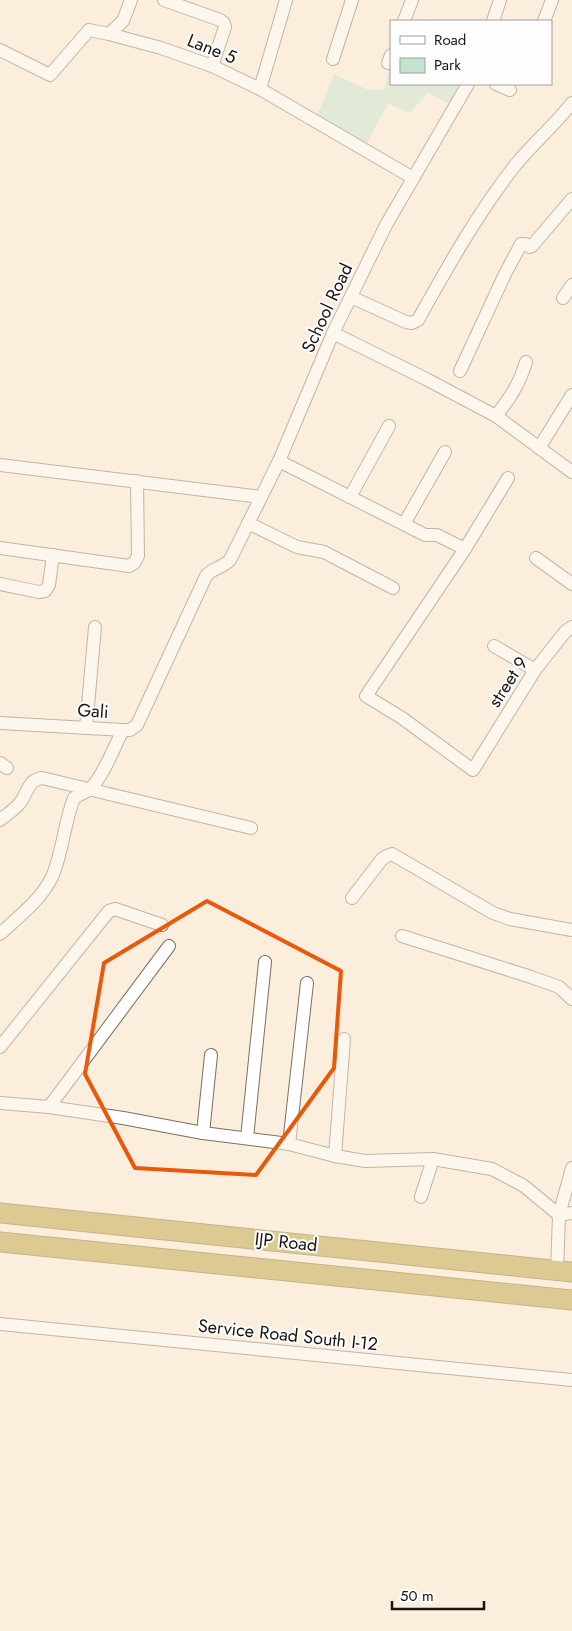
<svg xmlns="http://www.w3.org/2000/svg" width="572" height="1631" font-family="Jost,sans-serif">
  <rect width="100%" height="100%" fill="#fbeedc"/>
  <!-- green -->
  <polygon fill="#c4e3cf" points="391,61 391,84 465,84 453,106 428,93 410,113 388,104 361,153 313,128 334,74 366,89 384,90"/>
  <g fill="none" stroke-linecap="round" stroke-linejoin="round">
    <!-- minor casing -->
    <g stroke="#7c6f60" stroke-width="14">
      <g id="minor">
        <polyline points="164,0 220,20 224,23 225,27 212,66"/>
        <polyline points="404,21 412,0"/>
        <polyline points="493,21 500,0"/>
        <polyline points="544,21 552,0"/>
        <polyline points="109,34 123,21 131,0"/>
        <polyline points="0,50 50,75 89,30 109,34 161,48 212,66 260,89 413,178"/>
        <polyline points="333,59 352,0"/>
        <polyline points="388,63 391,55"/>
        <polyline points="496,84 510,90"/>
        <polyline points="260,89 286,0"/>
        <path d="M351,297L406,322L412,323L418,320C447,268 476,216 513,168C531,145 554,126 572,103"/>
        <polyline points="563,298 572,285"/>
        <polyline points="333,333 426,379 496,416 572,472"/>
        <polyline points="460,371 505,274 521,244 525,244 530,247 532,246 572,199"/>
        <path d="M496,416C510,398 519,385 526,362"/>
        <polyline points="539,448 572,395"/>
        <polyline points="279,461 425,535 437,535 465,549 366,696 402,718 473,770 535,670 565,632 572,627"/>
        <polyline points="0,465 261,497"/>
        <polyline points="350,497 389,426"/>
        <polyline points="248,523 297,547 324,552 393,588"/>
        <polyline points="404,524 445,452"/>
        <polyline points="0,548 129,566 134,563 138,556 137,481"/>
        <polyline points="465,549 508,478"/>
        <polyline points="536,558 572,584"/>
        <polyline points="0,584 39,592 45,591 49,585 53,555"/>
        <polyline points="494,646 535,670"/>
        <path d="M0,723L123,730H130L137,725L206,576C211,569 222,568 230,560L279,461L333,333L386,225L468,84"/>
        <polyline points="86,728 95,627"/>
        <polyline points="0,763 7,768"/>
        <path d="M0,820C6,815 14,810 19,804C28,794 27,780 42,778L251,828"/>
        <polyline points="352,898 382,859 387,856 392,854 493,913 510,919 572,930"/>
        <path d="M0,934C18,917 41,900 52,877C63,852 64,823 74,798C79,794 86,793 91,788C104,775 114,747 123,730"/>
        <polyline points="402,936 531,977 559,987 572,999"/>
        <polyline points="0,1047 109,911 115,909 162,925"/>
        <polyline points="0,1103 49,1107 123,1118 203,1133 289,1144 335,1156 365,1161 433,1159 492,1169 524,1186 559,1215 572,1213"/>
        <polyline points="49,1107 169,946"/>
        <polyline points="203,1133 211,1055"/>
        <polyline points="247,1138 265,962"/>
        <polyline points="289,1144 307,983"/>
        <polyline points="335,1156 344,1039"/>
        <polyline points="421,1197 433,1159"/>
        <polyline points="557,1271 559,1215 572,1168"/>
        <polyline points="0,1324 572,1380"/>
      </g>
    </g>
    <!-- highway casing -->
    <g stroke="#806d2b" stroke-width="21">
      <g id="highway">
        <polyline points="0,1213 572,1272"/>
        <polyline points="0,1242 572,1300"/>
      </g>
    </g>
    <!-- minor -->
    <use href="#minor" stroke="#fff" stroke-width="12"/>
    <!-- highway -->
    <use href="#highway" stroke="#b89d3a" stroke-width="19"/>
  </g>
  <!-- marked area -->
  <path d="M0 0H572V1631H0ZM207,901L341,971L334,1068L256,1175L135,1168L85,1074L104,963Z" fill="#fbeedc" fill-opacity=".55" fill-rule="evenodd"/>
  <path fill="none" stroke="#e8590c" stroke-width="4" stroke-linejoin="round" d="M207,901L341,971L334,1068L256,1175L135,1168L85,1074L104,963Z"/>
  <g text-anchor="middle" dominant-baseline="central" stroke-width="4" stroke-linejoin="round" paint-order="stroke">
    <!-- street labels -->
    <g font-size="18" fill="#18140e" stroke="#fdfdfd">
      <text transform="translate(212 49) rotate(22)">Lane 5</text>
      <text transform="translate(327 308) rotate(-65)">School Road</text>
      <text transform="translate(508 682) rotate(-57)">street 9</text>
      <text transform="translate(93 711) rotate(4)">Gali</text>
      <text transform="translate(286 1242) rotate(6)">IJP Road</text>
      <text transform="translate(288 1335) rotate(6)">Service Road South I-12</text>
    </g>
  </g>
  <!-- legend -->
  <rect x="390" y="20" width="162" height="65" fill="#fdfdfd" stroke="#a1a09d"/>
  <rect x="400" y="36" width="25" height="8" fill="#ffffff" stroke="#a1a09d"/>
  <text x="434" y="45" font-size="15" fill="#18140e">Road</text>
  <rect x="400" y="58" width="25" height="15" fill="#c4e3cf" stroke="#a1a09d"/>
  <text x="434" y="70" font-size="15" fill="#18140e">Park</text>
  <!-- scale -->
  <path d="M392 1601v8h92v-8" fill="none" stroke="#18140e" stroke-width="2.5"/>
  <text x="400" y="1601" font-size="15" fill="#18140e" stroke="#fdfdfd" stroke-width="4" paint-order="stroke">50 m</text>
</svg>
